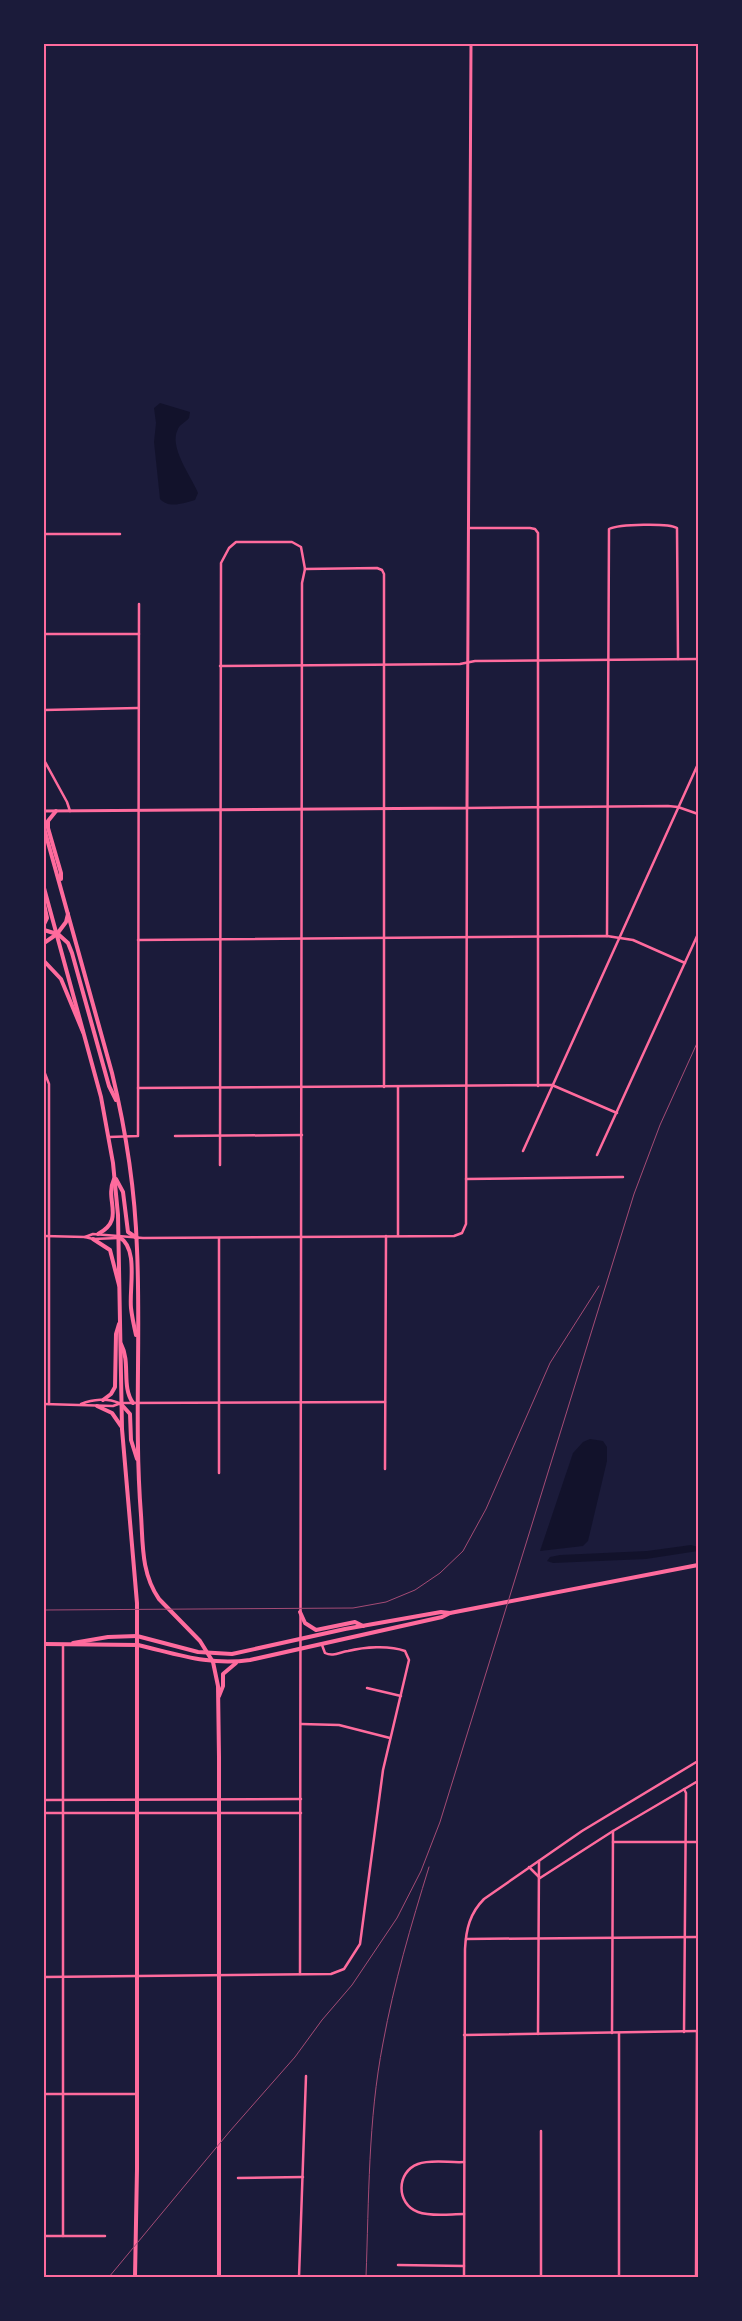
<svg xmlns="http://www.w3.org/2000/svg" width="742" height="2321" font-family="'Titillium Web',sans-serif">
  <rect width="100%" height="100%" fill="#1b1b3a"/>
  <!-- water -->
  <g fill="#12122b">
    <path d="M160,403L190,412L189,418C186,422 180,424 178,429C168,447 192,477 198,493L195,500C184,503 169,509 160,499L154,442L156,423L154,408Z"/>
    <polygon points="590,1439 603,1441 607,1447 607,1461 588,1541 583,1546 540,1551 573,1453 583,1442"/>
    <polygon points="691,1545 698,1547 698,1551 646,1559 553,1563 547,1561 550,1557 560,1555 647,1551"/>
  </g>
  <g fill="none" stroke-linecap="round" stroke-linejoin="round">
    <!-- minor -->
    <g stroke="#ff6b9d" stroke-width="2.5">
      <polyline points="469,528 530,528 535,529 538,533 538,1086"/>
      <polyline points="44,534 120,534"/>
      <polyline points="305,569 377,568 382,570 384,574 384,1087"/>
      <polyline points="44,634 139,634"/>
      <polyline points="220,666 460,664 475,661 698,659"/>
      <polyline points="44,710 138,708"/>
      <polyline points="44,760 67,802 70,811"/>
      <path d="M607,936L609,529C619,524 669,523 677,528L678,659"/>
      <polyline points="138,940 607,936 633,940 685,963"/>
      <polyline points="44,1071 49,1084 49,1404"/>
      <polyline points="398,1087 398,1236"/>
      <polyline points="138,1088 552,1085 617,1113"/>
      <polyline points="175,1136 302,1135"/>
      <polyline points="109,1137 138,1136 139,604"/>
      <polyline points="523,1151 698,764"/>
      <polyline points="597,1155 698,934"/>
      <polyline points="220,1165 221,563 229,548 236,542 292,542 301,547 305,569"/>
      <polyline points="466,1179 623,1177"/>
      <polyline points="44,1236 85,1237 93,1239 118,1238"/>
      <polyline points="85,1237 93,1234 143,1238 454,1236 462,1233 466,1224 467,808 668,806 678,807 698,814"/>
      <polyline points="44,1404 113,1406 121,1403 385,1402"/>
      <path d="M81,1404C93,1399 108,1398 119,1403"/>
      <polyline points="385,1469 386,1236"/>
      <polyline points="219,1473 219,1238"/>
      <polyline points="63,1645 63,2236"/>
      <polyline points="367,1688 401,1696"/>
      <polyline points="301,1724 339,1725 390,1738"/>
      <polyline points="44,1800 301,1799"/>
      <polyline points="44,1813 301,1813"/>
      <polyline points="613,1842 698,1842"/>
      <polyline points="529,1867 539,1877"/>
      <polyline points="540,1878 613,1831 698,1781"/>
      <polyline points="466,1939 698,1937"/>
      <polyline points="300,1974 302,583 305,569"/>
      <path d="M44,1977L331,1974L344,1969L360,1944L383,1770L409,1660L405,1651C389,1645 364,1647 348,1651C340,1652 333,1657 325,1653L322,1645"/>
      <polyline points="684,2032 686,1793 684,1789"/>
      <polyline points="612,2033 613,1831"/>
      <polyline points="538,2034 539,1861"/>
      <polyline points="464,2035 698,2031"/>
      <polyline points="44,2094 137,2094"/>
      <path d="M464,2162C450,2163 431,2159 418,2164C396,2172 396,2204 418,2212C431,2217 450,2214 464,2214"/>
      <polyline points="238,2178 303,2177"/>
      <polyline points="44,2236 105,2236"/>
      <polyline points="398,2265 464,2266"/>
      <polyline points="299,2277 306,2076"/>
      <path d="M464,2277L465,1949C466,1929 470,1913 484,1899L582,1831L698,1761"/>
      <polyline points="541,2277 541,2131"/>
      <polyline points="619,2277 619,2033"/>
      <polyline points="696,2277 697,2031"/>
    </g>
    <!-- tertiary -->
    <polyline stroke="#ff6b9d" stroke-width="3" points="44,811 467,808 471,44"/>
    <!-- secondary -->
    <g stroke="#ff6b9d" stroke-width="4">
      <polyline points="44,930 57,934"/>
      <polyline points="44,943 57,934"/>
      <polyline points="73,1643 108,1637 137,1636"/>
      <polyline points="44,1644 138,1645"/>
    </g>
    <!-- primary -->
    <g stroke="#ff6b9d" stroke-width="4">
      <polyline points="56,811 48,821 48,828 61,873 61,879"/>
      <path d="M44,828L112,1073C126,1131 135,1190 137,1249C141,1338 134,1426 141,1515C143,1544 141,1573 159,1599L200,1641L213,1662L218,1686L219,1757V2277"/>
      <polyline points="44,888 101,1097 113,1163 118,1215 122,1429 137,1603 137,2169 135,2277"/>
      <polyline points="44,904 47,918 44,924"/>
      <polyline points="57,934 66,922 68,914"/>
      <polyline points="58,934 68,943 72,953 109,1086 116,1100"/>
      <polyline points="44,961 61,979 83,1032"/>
      <polyline points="116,1179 123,1192 128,1232 137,1238"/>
      <path d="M98,1234C126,1219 104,1201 114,1179"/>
      <path d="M119,1237C139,1248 129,1288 131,1308C132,1317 134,1326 136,1335"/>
      <polyline points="93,1239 110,1250 119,1285"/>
      <path d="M121,1344C131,1363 121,1386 133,1403"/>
      <polyline points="103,1400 111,1394 115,1387 116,1334 119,1324"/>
      <polyline points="121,1404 130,1414 131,1440 137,1459"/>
      <polyline points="97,1406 112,1413 121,1426"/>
      <polyline points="300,1612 305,1623 316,1630 355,1622 363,1626"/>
      <polyline points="137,1636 198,1652 232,1654 345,1629 441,1612 450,1613"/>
      <path d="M138,1645C177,1654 209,1666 250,1660L442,1617L450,1613L698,1565"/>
      <polyline points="219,1696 223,1686 223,1674 236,1663"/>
    </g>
    <!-- rail -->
    <g stroke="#a44b75" stroke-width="1">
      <polyline points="44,1610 353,1608 386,1602 415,1590 440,1573 463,1551 486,1509 550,1363 599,1286"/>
      <polyline points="109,2277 230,2131 295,2057 322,2020 352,1985 397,1918 421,1871 440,1822 634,1194 660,1125 698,1041"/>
      <path d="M366,2277C369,2199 368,2120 383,2043C394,1983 411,1925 429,1867"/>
    </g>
  </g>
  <!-- border -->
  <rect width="742" height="2321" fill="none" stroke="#1b1b3a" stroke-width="90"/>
  <rect x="45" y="45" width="652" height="2231" fill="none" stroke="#ff6b9d" stroke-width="2"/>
</svg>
